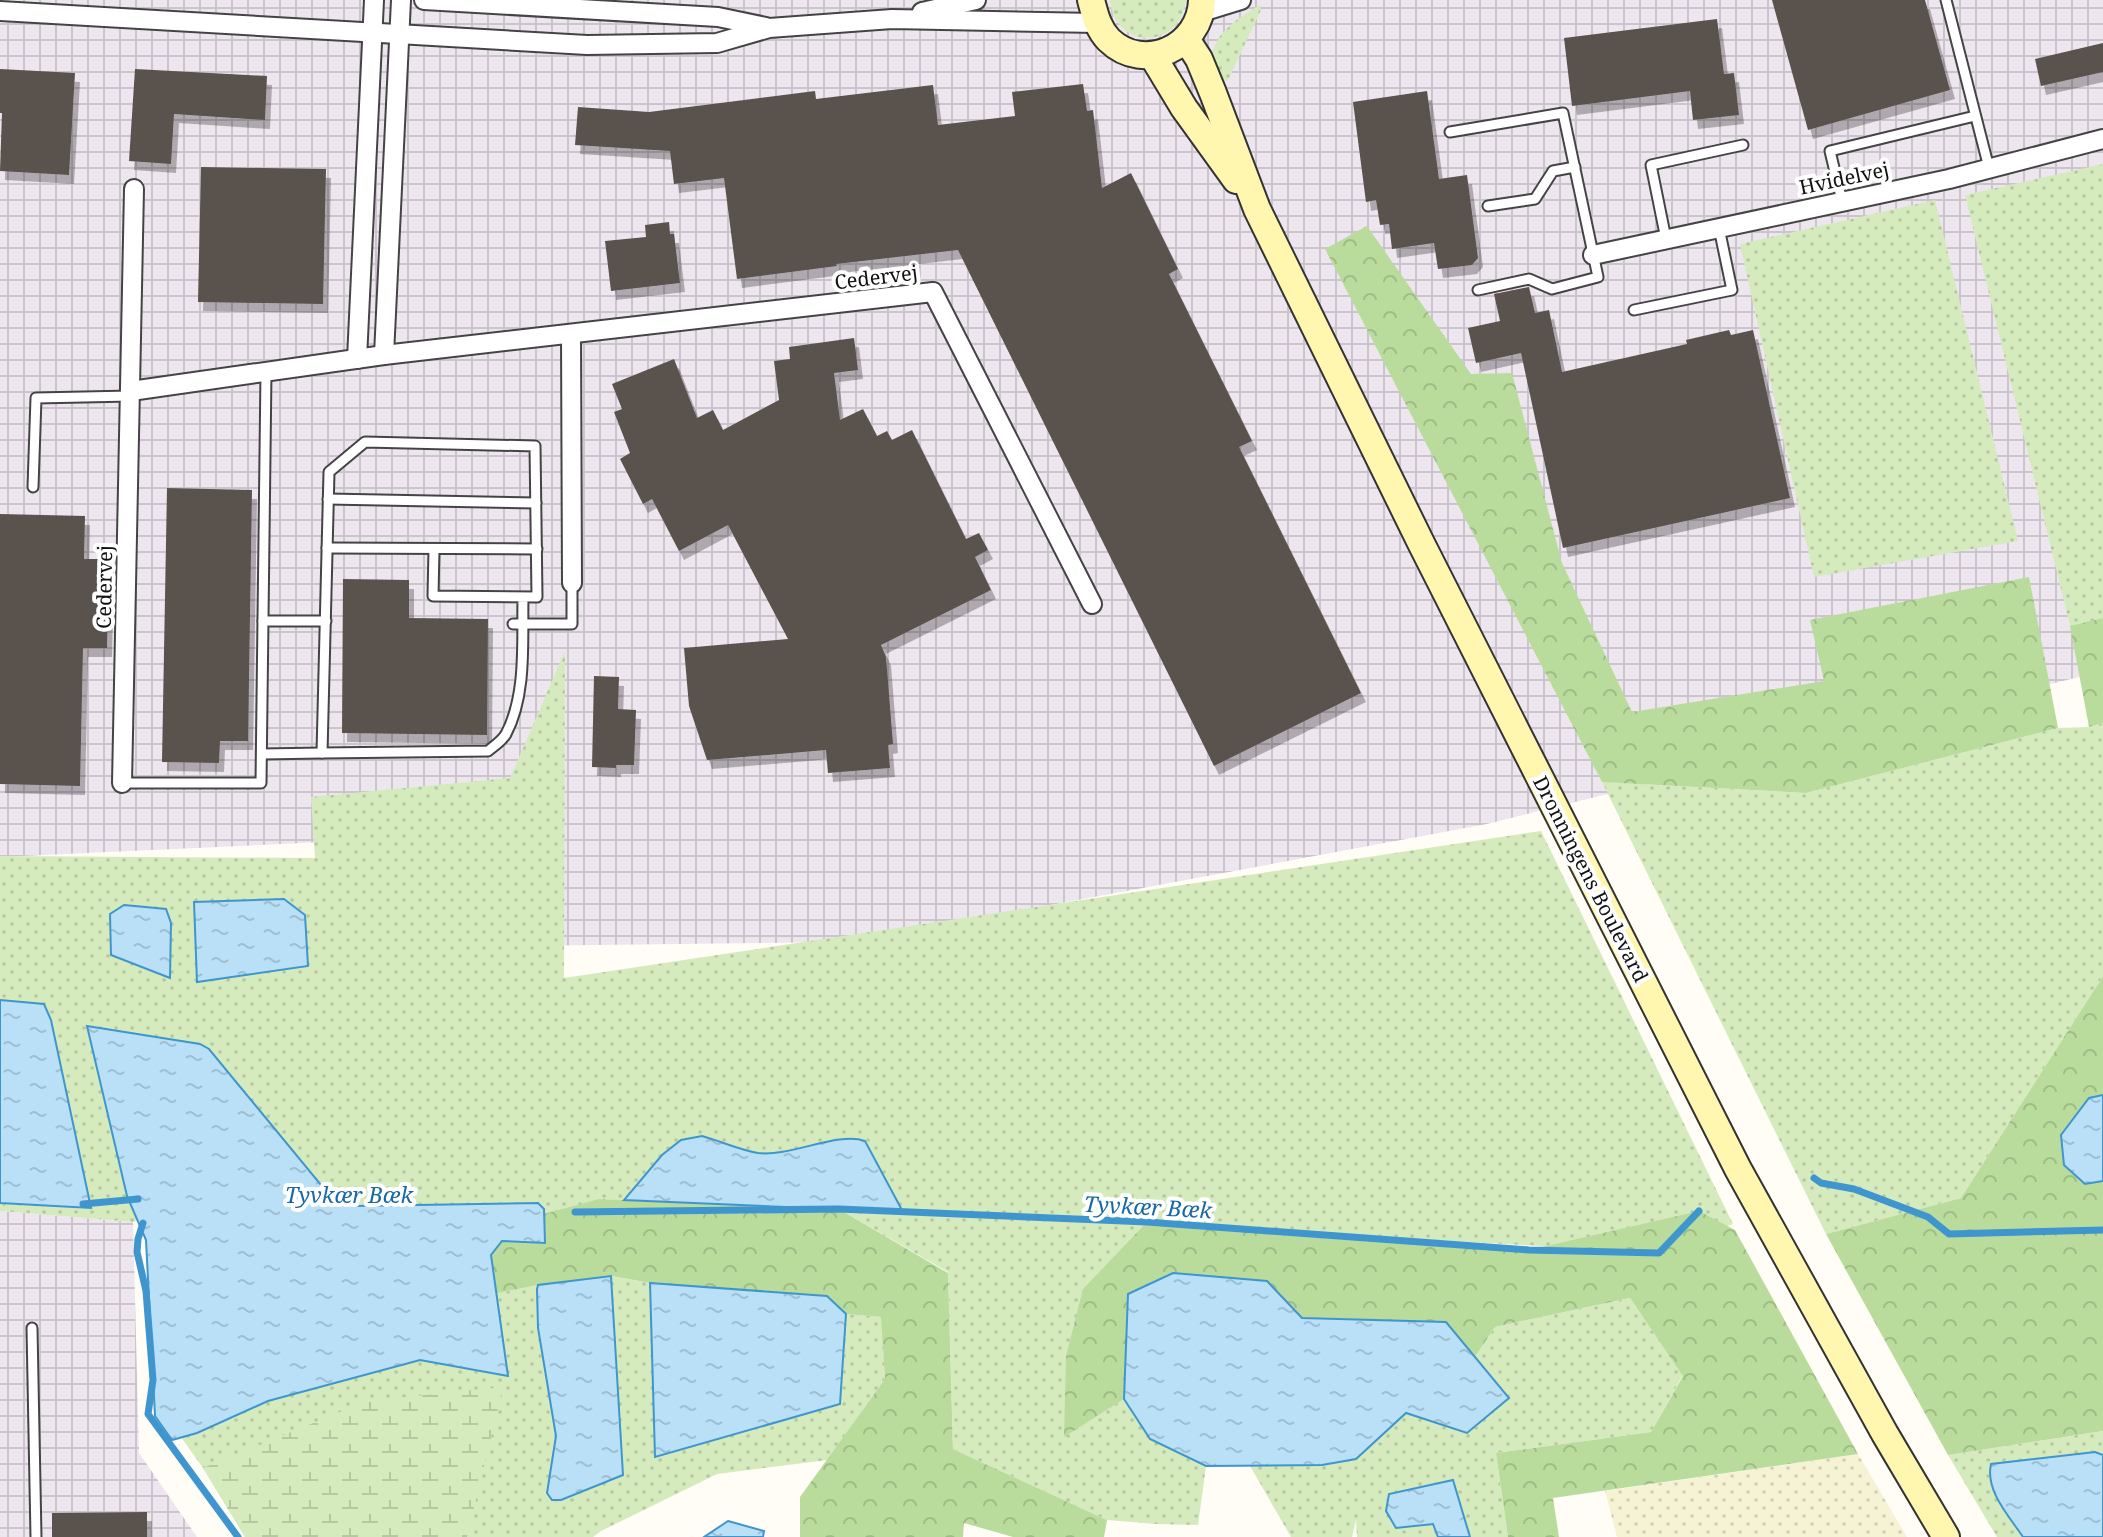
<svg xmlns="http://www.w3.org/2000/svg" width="2103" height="1537" font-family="'Noto Serif',serif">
  <defs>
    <pattern id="industrial-grid" width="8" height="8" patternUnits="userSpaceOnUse" patternTransform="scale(2)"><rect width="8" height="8" fill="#eee6ef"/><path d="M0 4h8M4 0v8" fill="none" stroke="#cbc4cc"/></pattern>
    <pattern id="farmland-dots" width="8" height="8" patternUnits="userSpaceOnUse" patternTransform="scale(2)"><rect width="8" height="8" fill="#f6f3d4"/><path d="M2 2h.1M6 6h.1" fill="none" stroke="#d2cfb5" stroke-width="1.8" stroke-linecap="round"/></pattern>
    <pattern id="grass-dots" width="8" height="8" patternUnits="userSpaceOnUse" patternTransform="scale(2)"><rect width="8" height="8" fill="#d5ebbd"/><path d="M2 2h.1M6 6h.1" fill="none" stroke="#b6c8a1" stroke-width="1.8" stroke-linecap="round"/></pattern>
    <pattern id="forest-crowns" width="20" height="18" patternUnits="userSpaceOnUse" patternTransform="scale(2)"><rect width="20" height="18" fill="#b9dc9c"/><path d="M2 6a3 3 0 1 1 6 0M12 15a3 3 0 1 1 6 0" fill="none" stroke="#9ebc85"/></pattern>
    <pattern id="wetland-marsh" width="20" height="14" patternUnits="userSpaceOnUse" patternTransform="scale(2)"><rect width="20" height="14" fill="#d5ebbd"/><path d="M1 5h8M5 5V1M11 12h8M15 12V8" fill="none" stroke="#b6c8a1"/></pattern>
    <pattern id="water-ripples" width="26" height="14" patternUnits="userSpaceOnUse" patternTransform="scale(2)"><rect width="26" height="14" fill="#b9e0f7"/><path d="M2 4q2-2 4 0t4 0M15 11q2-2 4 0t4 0" fill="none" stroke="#9ebfd3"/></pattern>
    <filter id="shadow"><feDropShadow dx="5" dy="9" stdDeviation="0" flood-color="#0004"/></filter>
  </defs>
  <rect width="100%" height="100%" fill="#fffdf5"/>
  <!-- industrial -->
  <g fill="url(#industrial-grid)">
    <polygon points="0,0 2103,0 2103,671 1487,824 852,942 350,948 345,841 0,857"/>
    <polygon points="0,1211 133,1222 139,1453 197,1537 0,1537"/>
  </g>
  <!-- farmland -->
  <polygon fill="url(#farmland-dots)" points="1858,1454 1907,1537 1617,1537 1605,1491"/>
  <!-- grass -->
  <g fill="url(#grass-dots)">
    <path d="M1110,0H1186C1180,51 1114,50 1110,0Z"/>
    <path d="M1260,5L1261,10L1228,80L1217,85C1215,79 1212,72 1212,66C1208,36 1238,18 1260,5Z"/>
    <polygon points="2103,164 2103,618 2070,626 1965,195"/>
    <polygon points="1935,200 2018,541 1814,577 1740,244"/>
    <polygon points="565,651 564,978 1541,831 1733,1224 1659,1253 1147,1223 1064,1436 1124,1399 1150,1439 1206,1466 1198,1525 1156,1524 1107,1520 953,1449 948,1272 839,1209 599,1199 489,1295 538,1285 537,1290 538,1328 556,1436 547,1492 552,1500 561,1500 623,1474 611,1276 650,1283 655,1456 840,1404 846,1314 882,1317 885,1379 827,1460 717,1474 601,1531 593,1537 245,1537 203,1468 166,1416 154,1213 133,1222 0,1211 0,856 315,858 311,797 510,778"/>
    <polygon points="2103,723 2103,976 1961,1198 1826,1234 1602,782 1806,793 2058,728 2089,727"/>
    <polygon points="1630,1298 1683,1375 1651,1432 1496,1453 1508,1537 1357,1537 1356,1520 1352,1537 1291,1537 1250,1466 1322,1465 1355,1459 1406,1413 1509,1399 1475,1357 1495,1327"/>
    <polygon points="2103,1431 2103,1537 1997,1537 1948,1455"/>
  </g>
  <!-- forest -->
  <g fill="url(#forest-crowns)">
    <polygon points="1367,226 1471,374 1512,373 1562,563 1632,712 1824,681 1810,620 2029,577 2058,728 1806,793 1602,782 1325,249"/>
    <polygon points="2103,618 2103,723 2089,727 2070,626"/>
    <polygon points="2103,976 2103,1431 1948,1455 1826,1234 1961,1198"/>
    <polygon points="599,1199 839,1209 948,1273 953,1449 1107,1520 1104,1537 1013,1537 964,1523 963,1537 800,1537 800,1497 885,1379 881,1317 846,1314 827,1296 650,1283 612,1276 538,1285 489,1295 481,1231"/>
    <polygon points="1699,1211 1735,1230 1858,1454 1553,1498 1559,1537 1508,1537 1496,1453 1651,1432 1683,1376 1630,1298 1495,1327 1475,1357 1446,1322 1302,1318 1267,1281 1128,1294 1124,1399 1064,1437 1066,1356 1083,1289 1147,1222 1529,1250"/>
  </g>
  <!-- wetland -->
  <polygon fill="url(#wetland-marsh)" points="503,1387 467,1537 245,1537 203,1468 367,1401"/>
  <!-- water -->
  <g fill="url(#water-ripples)" stroke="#3f96cf" stroke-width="2">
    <polygon points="284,899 305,915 308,966 197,982 194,902"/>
    <polygon points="124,905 166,909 171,923 170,978 111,955 110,914"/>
    <polygon points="0,1000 44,1004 51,1020 91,1208 0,1203"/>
    <polygon points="87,1026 200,1044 209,1049 330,1196 354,1206 538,1203 544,1209 545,1243 502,1241 491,1255 508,1376 420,1360 268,1401 197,1433 172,1440 155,1416 146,1240 127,1196"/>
    <polygon points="2103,1095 2103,1181 2085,1184 2064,1165 2061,1135 2089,1098"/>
    <path d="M702,1136C720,1141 740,1150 758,1153C791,1157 838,1131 865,1141L903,1212L624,1200L662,1155L681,1140Z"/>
    <polygon points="1173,1273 1267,1281 1302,1318 1446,1322 1509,1398 1467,1433 1406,1413 1356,1459 1322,1465 1206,1466 1150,1439 1124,1399 1128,1294"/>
    <polygon points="611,1276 623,1475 561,1500 552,1500 547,1493 556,1436 538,1328 537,1289 538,1285"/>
    <polygon points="650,1283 827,1296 846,1314 840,1404 655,1457"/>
    <path d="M2095,1452L2103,1455V1537H2023C2009,1516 1985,1491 1991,1464Z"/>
    <polygon points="1453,1480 1470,1537 1438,1537 1433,1524 1396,1528 1386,1511 1389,1494"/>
    <polygon points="728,1521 764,1531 763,1537 704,1537"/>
  </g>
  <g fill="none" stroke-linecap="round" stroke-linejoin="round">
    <!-- stream -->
    <g stroke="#3f96cf" stroke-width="7">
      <polyline points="1814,1178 1821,1183 1854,1189 1928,1217 1949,1234 2103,1230"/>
      <polyline points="83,1204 138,1199"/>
      <polyline points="575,1212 839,1209 1147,1222 1529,1250 1659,1253 1699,1211"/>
      <polyline points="143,1223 138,1239 137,1252 146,1291 153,1380 148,1414 238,1537"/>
    </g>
  </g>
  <!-- building -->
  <g fill="#5a524d" filter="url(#shadow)">
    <polygon points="1772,0 1925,0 1950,90 1808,130"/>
    <polygon points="1717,19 1724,74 1734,73 1739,115 1693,120 1690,91 1572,106 1564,38"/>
    <polygon points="2103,43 2103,72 2041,86 2035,59"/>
    <polygon points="0,69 75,73 69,175 0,171 2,113 0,113"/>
    <polygon points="135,69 267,76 265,120 174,114 171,164 129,161"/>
    <polygon points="1083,84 1087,111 1093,110 1102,188 1131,173 1178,269 1169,274 1252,441 1239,447 1361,693 1214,766 958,250 836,264 837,266 737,279 724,178 674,184 670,151 575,145 578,107 649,112 815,91 816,99 933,85 938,125 1015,116 1012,92"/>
    <polygon points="1427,91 1439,179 1467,175 1478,258 1472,265 1438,269 1434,243 1392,249 1389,224 1380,225 1376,200 1366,202 1353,102"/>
    <polygon points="201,167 326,169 323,304 198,302"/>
    <polygon points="669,222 670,234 674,234 680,283 611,291 605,241 646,237 645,225"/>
    <polygon points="1529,287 1535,313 1549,310 1562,372 1687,344 1686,340 1729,330 1731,335 1753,330 1790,498 1563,548 1521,353 1476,363 1468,328 1500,321 1494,294"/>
    <polygon points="854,338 858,370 834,373 840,420 863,409 877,436 887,431 892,440 912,430 966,539 979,533 988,550 975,557 991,590 881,645 886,657 893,744 888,745 890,768 828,773 826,750 707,760 689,706 684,648 788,639 728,525 679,551 652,499 643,504 620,459 630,453 614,412 622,409 612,384 674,359 697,418 713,410 723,430 779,400 774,361 790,359 789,347"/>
    <polygon points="167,488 252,490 248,741 220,741 219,763 162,762"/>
    <polygon points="0,514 85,516 84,559 109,559 107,648 83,648 80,786 0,784"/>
    <polygon points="343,579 409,580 409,618 488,619 487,735 342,733"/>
    <polygon points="594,676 619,677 618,709 636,710 634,765 616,765 616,768 592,767"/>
    <polygon points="147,1512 147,1537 52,1537 52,1513"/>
  </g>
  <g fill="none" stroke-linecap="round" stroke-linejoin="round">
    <!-- lane casing -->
    <g stroke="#444" stroke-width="13">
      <g id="lane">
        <polyline points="1946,0 1989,168"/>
        <polyline points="1450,132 1563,113 1598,277 1552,289 1529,279 1478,290"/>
        <polyline points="1842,201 1830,151 1975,116"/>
        <polyline points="1488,206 1535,199 1553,171 1575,167"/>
        <polyline points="1666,239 1651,165 1743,145"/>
        <polyline points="1634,310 1732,290 1719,228"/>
        <polyline points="33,487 36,398 131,396"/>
        <polyline points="328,499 536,503"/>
        <polyline points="327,548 537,549"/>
        <path d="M434,549L433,596L537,597L535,446L365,442L329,472L322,753L488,751C494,746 502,741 506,734C527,694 522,641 523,597"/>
        <polyline points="263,621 326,621"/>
        <polyline points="513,624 572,624 572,583"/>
        <polyline points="262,754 322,753"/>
        <polyline points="122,783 261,783 266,372"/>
        <polyline points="32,1328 36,1537"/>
      </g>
    </g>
    <!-- street casing -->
    <g stroke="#444" stroke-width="22">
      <g id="street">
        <polyline points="424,0 718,17 766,27"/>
        <polyline points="0,11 587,45 717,43 769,28 892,19 1096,23"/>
        <polyline points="922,12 976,0"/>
        <polyline points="1202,12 1241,0"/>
        <polyline points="1593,255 1949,179 2103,139"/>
        <polyline points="571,334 572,583"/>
        <polyline points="384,355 401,0"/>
        <polyline points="357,359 374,0"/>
        <polyline points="131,391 384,355 933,292 1092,604"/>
        <polyline points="122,783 134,189"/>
      </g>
    </g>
    <!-- secondary casing -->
    <g stroke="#333" stroke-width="30">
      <g id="secondary">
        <path d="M1091,0C1095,15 1098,29 1109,40C1144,74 1201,47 1202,0"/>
        <polyline points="1186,39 1199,59 1213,93 1257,209 1421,543 1738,1169 1885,1434 1946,1537"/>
        <polyline points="1152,55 1184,108 1236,180"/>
      </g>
    </g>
    <!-- lane -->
    <use href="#lane" stroke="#fff" stroke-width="9"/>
    <!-- street -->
    <use href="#street" stroke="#fff" stroke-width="18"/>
    <!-- secondary -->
    <use href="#secondary" stroke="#fff6b0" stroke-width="26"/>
  </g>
  <g text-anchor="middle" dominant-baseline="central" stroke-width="8" stroke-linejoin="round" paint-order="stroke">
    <!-- street labels -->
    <g font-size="20" fill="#111" stroke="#fff">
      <text transform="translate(1844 178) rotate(-12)">Hvidelvej</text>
      <text transform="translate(876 277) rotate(-7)">Cedervej</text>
      <text transform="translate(104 587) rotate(-89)">Cedervej</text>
      <text transform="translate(1591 879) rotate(63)">Dronningens Boulevard</text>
    </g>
    <!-- water labels -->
    <g font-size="22" font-style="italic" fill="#1768a6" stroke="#fff">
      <text x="349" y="1194">Tyvkær Bæk</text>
      <text transform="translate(1148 1206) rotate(3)">Tyvkær Bæk</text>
    </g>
  </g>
</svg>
